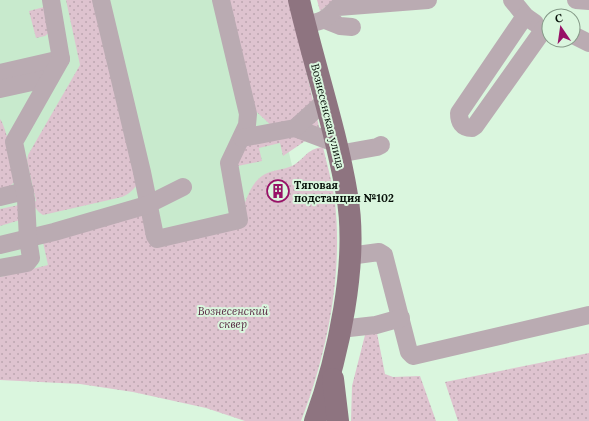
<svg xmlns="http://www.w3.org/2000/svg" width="589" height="421" font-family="Lora,serif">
  <defs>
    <pattern id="grass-dots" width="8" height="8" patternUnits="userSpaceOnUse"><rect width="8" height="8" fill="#dec3cf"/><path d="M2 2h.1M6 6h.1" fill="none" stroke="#bda6b0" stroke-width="1.8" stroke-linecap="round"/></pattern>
  </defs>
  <rect width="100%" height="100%" fill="#daf6de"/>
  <!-- built -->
  <polygon fill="#c8eacd" points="0,0 254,0 304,218 0,302"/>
  <!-- grass -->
  <g fill="url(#grass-dots)">
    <path d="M66,0H101L144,181C133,186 133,193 122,197L43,215C37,211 35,208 33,202L36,201L27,161L28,155L80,65Z"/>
    <polygon points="220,0 290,0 320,131 283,156 280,143 259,148 262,161 228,168 242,138 276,130 246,102"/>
    <polygon points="317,0 334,0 320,11"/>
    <polygon points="44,7 50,32 45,36 36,38 29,11"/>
    <path d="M0,119C5,124 16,169 16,177C15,185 6,188 0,191Z"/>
    <path d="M323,147C327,165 333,184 335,203C343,275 327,354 301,421H245L206,408L133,392L80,384L0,380V277L48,265L42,238L142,214L156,238L239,220C244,206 249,185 262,176C270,170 283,170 292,166C305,159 306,149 323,147Z"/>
    <polygon points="19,205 20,220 0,226 0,209"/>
    <polygon points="377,333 385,374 393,377 420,376 436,421 351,421 352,386 365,335"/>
    <polygon points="589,353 589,421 458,421 445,382"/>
  </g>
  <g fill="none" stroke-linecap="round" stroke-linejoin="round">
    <!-- minor -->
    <g stroke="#baabb2" stroke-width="18">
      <polyline points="101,0 142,172 155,236 157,239 239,220 229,163 247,125 248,114 221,0"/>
      <polyline points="512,0 525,16 535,23"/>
      <polyline points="576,0 589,1"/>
      <path d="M525,16L459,113C459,122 462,128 472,128L475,126L544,29"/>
      <polyline points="325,20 340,26 352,27"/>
      <path d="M304,24C323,22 325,20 338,7L428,0"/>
      <polyline points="573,35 589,43"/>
      <polyline points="0,73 61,59"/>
      <polyline points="0,89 50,78"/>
      <polyline points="295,128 335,143"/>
      <polyline points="242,138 295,128 324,102"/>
      <polyline points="338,154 377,147 381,145"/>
      <polyline points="0,197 25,191"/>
      <polyline points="0,245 54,232 147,205 183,187"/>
      <polyline points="349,256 379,252 384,255 409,352 413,356 589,315"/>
      <polyline points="0,268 27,263 31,258 28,239 26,199 14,142 61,59 51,0"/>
      <polyline points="340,329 376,325 401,318"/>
    </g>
    <!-- major -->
    <g stroke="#8e7480" stroke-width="22">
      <path d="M299,0C314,65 336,129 347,195C359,262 338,358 315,421"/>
      <polyline points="333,379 338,421"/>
    </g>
  </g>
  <!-- icons -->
  <defs>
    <g id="building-ring" transform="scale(1.15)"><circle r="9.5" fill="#daf6de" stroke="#971167" stroke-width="1.5"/><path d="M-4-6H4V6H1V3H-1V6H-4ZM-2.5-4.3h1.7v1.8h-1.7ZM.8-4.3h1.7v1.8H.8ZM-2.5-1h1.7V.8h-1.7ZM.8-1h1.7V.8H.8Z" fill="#971167"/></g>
  </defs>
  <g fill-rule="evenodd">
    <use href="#building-ring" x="278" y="191"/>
  </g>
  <g text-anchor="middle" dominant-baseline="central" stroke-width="4" stroke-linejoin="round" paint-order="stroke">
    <!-- street labels -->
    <g font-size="11" fill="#060f08" stroke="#daf6de">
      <text transform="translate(328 116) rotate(76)">Вознесенская улица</text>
    </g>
    <!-- poi labels -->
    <g font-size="11" font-weight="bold" fill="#060f08" stroke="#daf6de" text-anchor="start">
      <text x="294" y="185">Тяговая<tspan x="294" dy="13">подстанция №102</tspan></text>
    </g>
    <!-- park labels -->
    <g font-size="11" font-style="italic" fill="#572741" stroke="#daf6de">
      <text x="233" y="311">Вознесенский<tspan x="233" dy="13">cквер</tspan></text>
    </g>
  </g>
  <!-- north arrow -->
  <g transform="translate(561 28) rotate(347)"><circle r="19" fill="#daf6de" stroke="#859a88"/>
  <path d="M0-3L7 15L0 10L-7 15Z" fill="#971167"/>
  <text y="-6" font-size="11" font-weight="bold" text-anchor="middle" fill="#060f08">С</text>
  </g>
</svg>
